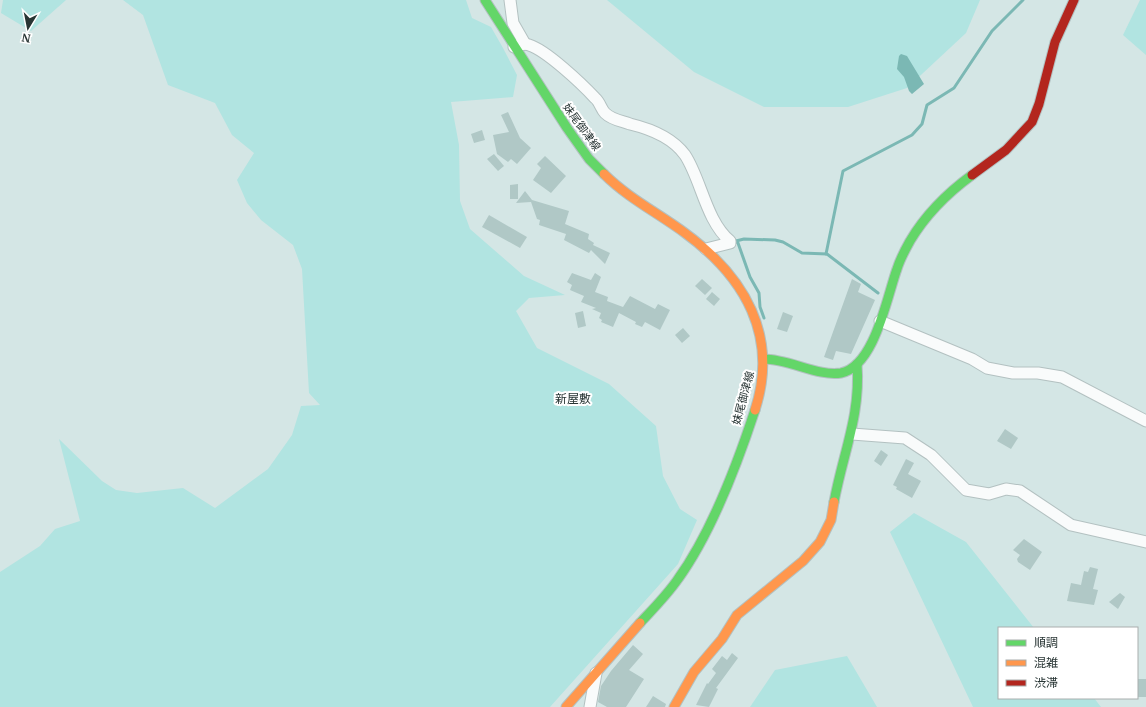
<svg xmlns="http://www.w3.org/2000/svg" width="1146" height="707" font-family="Merriweather,'Noto Sans JP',serif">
  <rect width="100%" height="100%" fill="#d4e6e5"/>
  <!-- green -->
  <g fill="#b1e4e1">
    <polygon points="3,0 66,0 31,31 1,13"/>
    <polygon points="123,0 466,0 472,18 491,27 503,48 517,75 513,97 451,102 459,145 460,201 470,229 524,276 565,295 529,298 516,311 537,348 609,384 656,426 663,476 680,509 697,520 678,564 550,707 0,707 0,572 40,546 55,529 80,521 59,439 102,481 116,490 137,493 183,488 215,508 268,469 292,435 301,406 320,405 309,393 302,269 293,245 261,220 247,203 237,180 254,153 232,135 215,103 168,85 143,15"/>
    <polygon points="607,0 980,0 966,33 907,88 848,107 764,107 694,72"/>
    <polygon points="1140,0 1146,0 1146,55 1123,35"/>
    <polygon points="914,513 966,542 1034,628 999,628 999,698 1094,698 1101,707 973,707 890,532"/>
    <polygon points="847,656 877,707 750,707 775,670"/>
  </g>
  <!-- water -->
  <polygon fill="#7bb8b4" points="901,54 907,56 924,84 912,94 909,91 904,77 897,69 899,56"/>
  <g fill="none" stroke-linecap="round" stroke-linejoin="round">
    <!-- stream -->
    <g stroke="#7bb8b4" stroke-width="3">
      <polyline points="732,238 738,243 750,277 759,293 760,307 764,318"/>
      <polyline points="736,241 744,239 775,240 783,242 802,253 827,254 878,293"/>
      <polyline points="826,254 843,171 912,135 922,124 927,105 954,88 992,31 1023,0"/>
    </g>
  </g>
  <!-- building -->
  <g fill="#b0c8c6">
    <polygon points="508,112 520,138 531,148 517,164 511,159 508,162 497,154 493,135 509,132 501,115"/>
    <polygon points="482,130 485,140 474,143 471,134"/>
    <polygon points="494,154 504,166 498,171 487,159"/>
    <polygon points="545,156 566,176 551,193 533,180 541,168 537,164"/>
    <polygon points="518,184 518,199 510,199 510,185"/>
    <polygon points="525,191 532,200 569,211 565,224 589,234 588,239 594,243 593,245 610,253 605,264 591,250 589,253 564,240 566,234 539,225 540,220 537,219 531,202 516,203"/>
    <polygon points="489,215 527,237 520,248 482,227"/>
    <polygon points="572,273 591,280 595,273 601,277 595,292 608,297 607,301 623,307 630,296 655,309 658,304 670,310 660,330 645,322 642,327 635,324 636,322 619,313 613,327 601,322 602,320 599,318 601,313 592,309 596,308 581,302 584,296 570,290 572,285 567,282"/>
    <polygon points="702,279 712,288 705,295 695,286"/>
    <polygon points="852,279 861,284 858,292 875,300 851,354 836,351 833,360 824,357"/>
    <polygon points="712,292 720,299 714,306 706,299"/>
    <polygon points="583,311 586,326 578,328 575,313"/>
    <polygon points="783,312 793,316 787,332 777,329"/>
    <polygon points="683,328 690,336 682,343 675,335"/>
    <polygon points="1005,429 1018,438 1011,449 997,441"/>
    <polygon points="881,450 888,455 881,466 874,461"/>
    <polygon points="906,459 914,463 908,474 921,481 912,498 896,489 897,487 893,485"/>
    <polygon points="1024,539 1042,552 1030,570 1018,562 1017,559 1020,555 1013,550"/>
    <polygon points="1090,567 1098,569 1093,589 1098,590 1094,605 1067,601 1071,583 1081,585 1084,571 1088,572"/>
    <polygon points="1120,593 1125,597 1118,609 1109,602"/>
    <polygon points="633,645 643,654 629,670 644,679 626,707 607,707 598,702 601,686 611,671"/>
    <polygon points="732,653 738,658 716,688 718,689 709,707 696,705 707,683 708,684 716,673 712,669 722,656 727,660"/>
    <rect x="1137" y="679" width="9" height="18"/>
    <polygon points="653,696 666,704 665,707 646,707"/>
  </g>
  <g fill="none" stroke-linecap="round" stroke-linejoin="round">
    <!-- street casing -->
    <g stroke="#b3c1c1" stroke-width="13">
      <g id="street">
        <polyline points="510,0 513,23 525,44"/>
        <path d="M514,47C519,45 524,43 529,45C546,50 582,84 595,98C600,102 601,109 605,113C612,120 622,121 630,124C651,129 672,137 685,155C701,179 706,221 730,241V243L706,249"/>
        <polyline points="880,321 972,359 987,368 1013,373 1038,373 1062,377 1146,421"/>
        <polyline points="852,434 905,438 931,455 966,490 989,494 1006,489 1020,491 1071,525 1146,542"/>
        <polyline points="590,707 596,673"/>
      </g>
    </g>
    <!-- fast casing -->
    <g stroke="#b3c1c1" stroke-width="11">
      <g id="fast">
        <polyline points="485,0 567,128 589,159 604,174"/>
        <path d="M764,359C789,359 819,377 841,373C875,366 887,296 897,269C900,259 905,250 910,241C926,214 946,194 972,175"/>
        <path d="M834,502C843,453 861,415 857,364"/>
        <path d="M640,623C653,609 667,595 678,579C712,532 737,465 755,410"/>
      </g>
    </g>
    <!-- slow casing -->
    <g stroke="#b3c1c1" stroke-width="11">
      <g id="slow">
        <path d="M604,174C628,198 658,213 685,233C745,277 779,336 755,410"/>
        <polyline points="566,707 640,623"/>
        <polyline points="674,707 694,672 722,639 737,615 803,561 820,542 831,520 834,502"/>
      </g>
    </g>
    <!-- jam casing -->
    <g stroke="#b3c1c1" stroke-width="11">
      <polyline id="jam" points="972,175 1006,150 1032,122 1039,104 1055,42 1074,0"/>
    </g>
    <!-- street -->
    <use href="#street" stroke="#f9fbfb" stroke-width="11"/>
    <!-- fast -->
    <use href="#fast" stroke="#63d668" stroke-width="9"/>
    <!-- slow -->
    <use href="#slow" stroke="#ff974d" stroke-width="9"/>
    <!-- jam -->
    <use href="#jam" stroke="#b3261e" stroke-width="9"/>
  </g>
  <g text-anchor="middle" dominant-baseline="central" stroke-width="4" stroke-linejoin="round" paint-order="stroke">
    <!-- street labels -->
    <g font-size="11" fill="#283534" stroke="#fff">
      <text transform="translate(582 127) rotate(54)">妹尾御津線</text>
      <text transform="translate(743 398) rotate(-75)">妹尾御津線</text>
    </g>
    <!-- neighbourhood labels -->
    <g font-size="12" fill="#283534" stroke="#fff">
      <text x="573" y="398">新屋敷</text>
    </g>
  </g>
  <!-- legend -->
  <rect x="998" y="627" width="140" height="72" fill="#ffffff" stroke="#a9aeae"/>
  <rect x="1006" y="640" width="20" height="6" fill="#63d668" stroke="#a9aeae"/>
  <text x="1034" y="647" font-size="12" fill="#283534">順調</text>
  <rect x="1006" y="660" width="20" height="6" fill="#ff974d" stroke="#a9aeae"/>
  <text x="1034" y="667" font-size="12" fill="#283534">混雑</text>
  <rect x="1006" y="680" width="20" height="6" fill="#b3261e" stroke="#a9aeae"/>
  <text x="1034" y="687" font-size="12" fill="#283534">渋滞</text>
  <!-- north arrow -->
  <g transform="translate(28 28) rotate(190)" stroke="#ffffff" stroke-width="3" paint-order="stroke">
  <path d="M0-3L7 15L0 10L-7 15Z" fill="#283534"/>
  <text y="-6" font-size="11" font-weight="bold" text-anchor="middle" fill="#283534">N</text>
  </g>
</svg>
